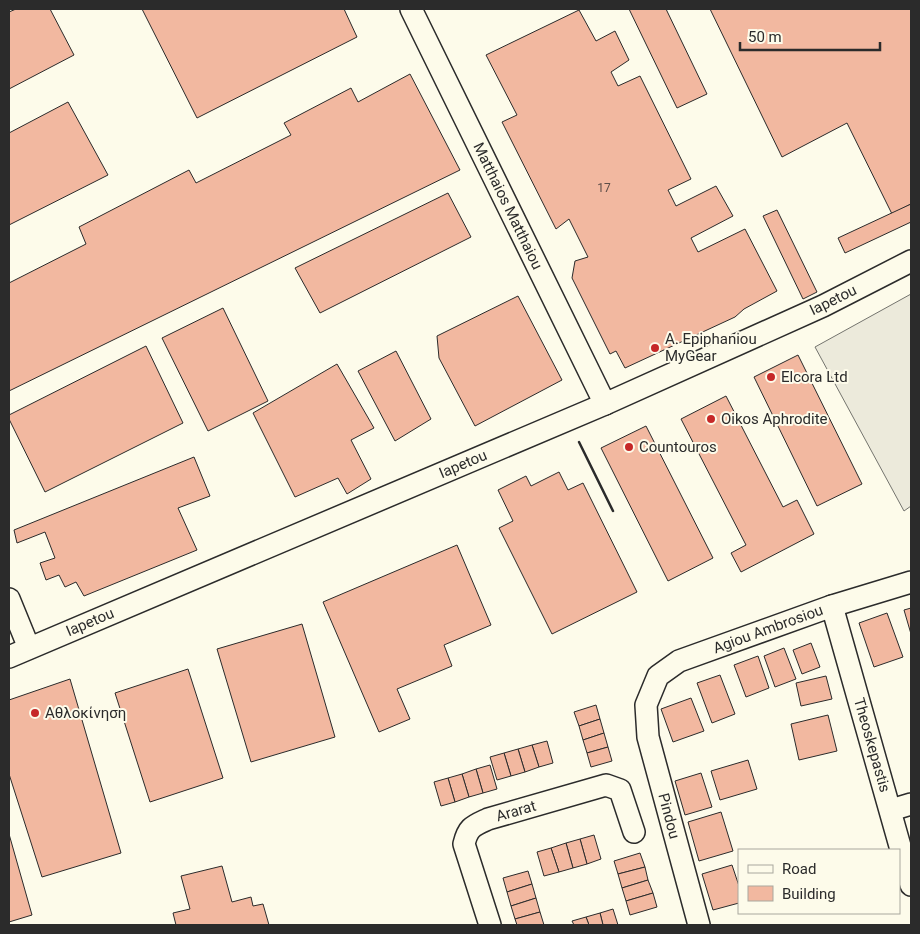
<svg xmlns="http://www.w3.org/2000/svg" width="920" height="934" font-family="Roboto,sans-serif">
  <rect width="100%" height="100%" fill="#fdfbea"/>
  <!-- parking -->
  <polygon fill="#eceadb" stroke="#74746e" points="911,294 911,506 904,511 815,347"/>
  <!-- building -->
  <g fill="#f2b8a0" stroke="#2b2b2b">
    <polygon points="16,9 50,9 74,55 9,89 9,12"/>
    <polygon points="142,9 344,9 357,37 197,118"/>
    <polygon points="629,9 666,9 707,94 677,108"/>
    <polygon points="710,9 911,9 911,204 892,214 847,123 782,157"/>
    <polygon points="579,10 596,41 615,31 629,60 611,72 618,86 640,76 691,179 668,190 676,206 716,186 733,216 691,238 698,252 745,229 777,291 744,309 735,317 625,368 616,351 610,354 572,278 575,261 588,257 569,219 556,229 502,122 517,115 486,55"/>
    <polygon points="410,74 460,170 9,391 9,283 86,244 79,227 189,170 196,183 291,135 284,123 351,88 358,102"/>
    <polygon points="68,102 108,175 9,225 9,133"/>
    <polygon points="448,193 471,237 320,313 295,268"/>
    <polygon points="911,204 911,222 845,253 838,238"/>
    <polygon points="777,210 817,292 803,299 763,216"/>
    <polygon points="518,296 562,380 475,426 439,358 437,336"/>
    <polygon points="223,308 268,401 208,431 162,338"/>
    <polygon points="146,346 183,423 45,492 9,419 9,415"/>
    <polygon points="396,351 431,419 395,441 358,371"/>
    <polygon points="798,355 862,484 817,506 754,377"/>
    <polygon points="337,364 374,428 351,440 371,479 347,494 338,478 295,497 253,413"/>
    <polygon points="726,396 783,507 797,500 814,534 741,572 731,553 746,545 681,419"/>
    <polygon points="646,426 713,558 668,581 601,448"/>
    <polygon points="194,457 210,496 178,508 197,550 84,596 76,582 65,587 59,575 46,580 40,563 55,558 45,532 17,543 14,530"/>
    <polygon points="559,472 568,490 583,483 637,592 552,634 499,528 513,521 498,490 526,476 531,486"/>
    <polygon points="457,545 491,625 444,645 452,666 397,689 410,719 379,732 323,602"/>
    <polygon points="911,608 911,634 904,610"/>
    <polygon points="887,613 903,657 874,667 859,623"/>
    <polygon points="302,624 335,737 251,762 217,649"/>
    <polygon points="811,643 820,667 802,674 793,650"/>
    <polygon points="784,648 796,679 775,687 764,656"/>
    <polygon points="758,656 769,688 746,697 734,665"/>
    <polygon points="188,669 223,778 150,802 115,693"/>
    <polygon points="720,675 735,714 712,723 697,683"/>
    <polygon points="826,676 832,699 801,706 796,683"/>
    <polygon points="70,679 121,853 42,877 9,774 9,700"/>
    <polygon points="691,698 704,731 673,742 661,709"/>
    <polygon points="596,705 600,719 579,726 574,712"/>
    <polygon points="828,715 837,751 799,760 791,724"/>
    <polygon points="600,719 604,733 583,740 579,726"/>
    <polygon points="604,733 608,747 587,753 583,740"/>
    <polygon points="547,741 553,763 539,767 532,745"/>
    <polygon points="532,745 539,767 525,772 518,749"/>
    <polygon points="608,747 612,761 591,767 587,753"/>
    <polygon points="518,749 525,772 511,776 504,753"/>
    <polygon points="504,753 511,776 497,780 490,757"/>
    <polygon points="748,760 757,789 720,800 711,771"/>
    <polygon points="490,765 497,789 483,793 476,769"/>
    <polygon points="476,769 483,793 469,797 462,774"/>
    <polygon points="701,773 712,807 685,815 675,781"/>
    <polygon points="462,774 469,797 455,802 448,778"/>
    <polygon points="448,778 455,802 441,806 434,782"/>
    <polygon points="721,812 733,851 699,861 688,822"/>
    <polygon points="9,834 32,915 9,922"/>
    <polygon points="594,835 601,859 587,864 580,839"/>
    <polygon points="580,839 587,864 573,868 566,843"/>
    <polygon points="566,843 573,868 559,872 551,848"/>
    <polygon points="551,848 559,872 544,876 537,852"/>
    <polygon points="640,853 645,867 618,874 614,861"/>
    <polygon points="732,865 739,886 739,903 713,910 702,874"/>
    <polygon points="222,866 232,902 251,897 253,906 263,904 269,925 176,925 173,913 190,909 181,876"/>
    <polygon points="645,867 648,880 622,888 618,874"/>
    <polygon points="528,871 532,884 507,892 503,878"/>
    <polygon points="648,880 653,893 626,901 622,888"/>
    <polygon points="532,884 536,898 511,906 507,892"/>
    <polygon points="653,893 657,907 630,915 626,901"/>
    <polygon points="536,898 540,912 515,919 511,906"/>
    <polygon points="613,909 618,925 603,925 600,913"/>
    <polygon points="540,912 544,925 517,925 515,919"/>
    <polygon points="600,913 603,925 589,925 586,917"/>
    <polygon points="586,917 589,925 574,925 572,921"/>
  </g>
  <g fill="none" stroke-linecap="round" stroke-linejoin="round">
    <!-- minor casing -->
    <g stroke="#2b2b2b" stroke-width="24">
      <g id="minor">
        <polyline points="411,9 605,404"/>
        <polyline points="9,599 29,648"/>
        <polyline points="832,606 911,885"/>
        <polyline points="9,657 605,404 823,306 911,261"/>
        <polyline points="891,810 911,804"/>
        <path d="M490,925L464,844C468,827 473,826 488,819L606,785L620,790L634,832"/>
        <polyline points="699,925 648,737 646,705 658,676 679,661 832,606 911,582"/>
      </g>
    </g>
    <!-- minor -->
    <use href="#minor" stroke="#fdfbea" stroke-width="21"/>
    <!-- wall -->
    <polyline stroke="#2b2b2b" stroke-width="2.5" points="579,442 613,511"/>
  </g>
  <!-- markers -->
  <g fill="#c62828" stroke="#fdfbea" stroke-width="2">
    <circle cx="655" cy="348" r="5"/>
    <circle cx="771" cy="377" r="5"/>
    <circle cx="711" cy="419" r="5"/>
    <circle cx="629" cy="447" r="5"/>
    <circle cx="35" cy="713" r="5"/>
  </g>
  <g text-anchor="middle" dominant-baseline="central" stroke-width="4" stroke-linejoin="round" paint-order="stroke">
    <!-- number labels -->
    <g font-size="12" fill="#5d4e48">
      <text x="604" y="188">17</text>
    </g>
    <!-- street labels -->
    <g font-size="15" fill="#2b2b2b" stroke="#fdfbea">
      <text transform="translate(508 206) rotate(64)">Matthaios Matthaiou</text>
      <text transform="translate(833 300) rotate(-26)">Iapetou</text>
      <text transform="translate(463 464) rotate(-23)">Iapetou</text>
      <text transform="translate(90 622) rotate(-23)">Iapetou</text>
      <text transform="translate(768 629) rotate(-20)">Agiou Ambrosiou</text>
      <text transform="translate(872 745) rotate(74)">Theoskepastis</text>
      <text transform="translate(516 811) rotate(-16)">Ararat</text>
      <text transform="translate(669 816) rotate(75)">Pindou</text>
    </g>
    <!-- poi labels -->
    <g font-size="15" fill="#2b2b2b" stroke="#fdfbea" text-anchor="start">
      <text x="665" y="339">A. Epiphaniou<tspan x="665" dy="17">MyGear</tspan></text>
      <text x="781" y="377">Elcora Ltd</text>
      <text x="721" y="419">Oikos Aphrodite</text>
      <text x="639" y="447">Countouros</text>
      <text x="45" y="713">Αθλοκίνηση</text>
    </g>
  </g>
  <!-- border -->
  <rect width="920" height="934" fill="none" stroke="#2b2b2b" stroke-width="20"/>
  <!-- legend -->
  <rect x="738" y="849" width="162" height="65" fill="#fdfbea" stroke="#a9a89e"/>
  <rect x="748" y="865" width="25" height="8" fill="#fdfbea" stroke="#a9a89e"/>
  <text x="782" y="874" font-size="15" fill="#2b2b2b">Road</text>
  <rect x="748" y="886" width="25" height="15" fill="#f2b8a0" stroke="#a9a89e"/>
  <text x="782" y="899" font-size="15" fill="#2b2b2b">Building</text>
  <!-- scale -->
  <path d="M740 42v8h140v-8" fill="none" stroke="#2b2b2b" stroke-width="2.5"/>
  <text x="748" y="42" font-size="15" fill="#2b2b2b" stroke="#fdfbea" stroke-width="4" paint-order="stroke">50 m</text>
</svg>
